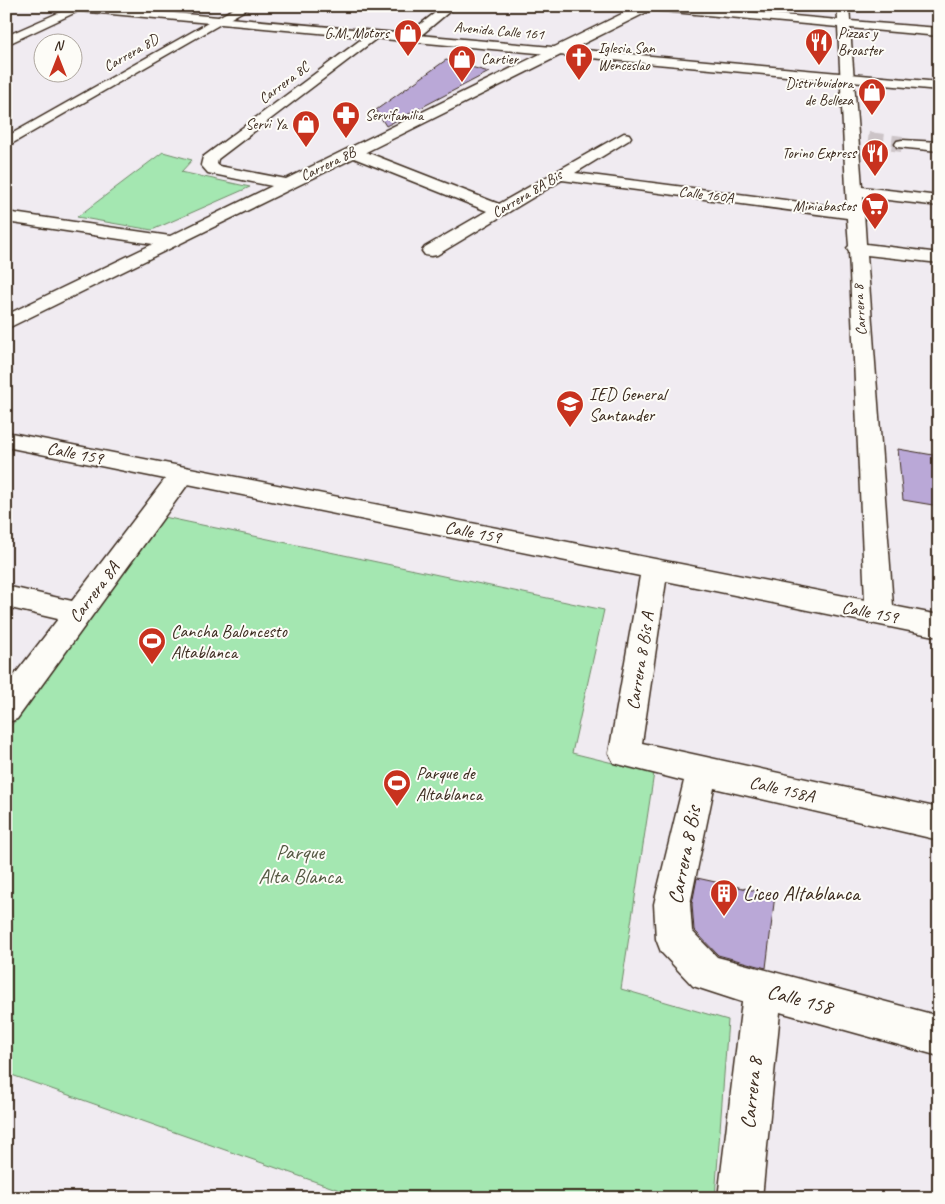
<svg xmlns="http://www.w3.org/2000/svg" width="945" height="1204" font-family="Caveat,sans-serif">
  <rect width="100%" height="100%" fill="#f0ebf1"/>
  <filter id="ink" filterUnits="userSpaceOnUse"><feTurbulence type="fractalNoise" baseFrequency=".02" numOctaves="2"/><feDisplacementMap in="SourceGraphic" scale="10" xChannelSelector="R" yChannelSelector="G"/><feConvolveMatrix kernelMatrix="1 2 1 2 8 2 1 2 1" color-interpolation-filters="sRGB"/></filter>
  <g filter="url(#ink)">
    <!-- green -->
    <g fill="#a4e7b1" stroke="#708868">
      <polygon points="163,152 192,160 181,172 250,187 152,230 77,217"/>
      <polygon points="164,517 604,610 572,753 654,773 621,989 728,1020 715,1198 340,1198 342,1191 6,1073 6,733"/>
    </g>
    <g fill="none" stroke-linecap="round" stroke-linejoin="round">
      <!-- stream -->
      <polygon fill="#648e8c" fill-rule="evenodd" points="38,6 55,6 70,9 68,10"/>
    </g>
    <!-- building -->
    <g fill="#baa8d7" stroke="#3b2a1e">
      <polygon points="446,60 489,72 386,126 376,110"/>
      <polygon points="898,449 939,456 939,506 903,500"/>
      <polygon points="697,878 775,895 766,968 718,955 694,930 692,904"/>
    </g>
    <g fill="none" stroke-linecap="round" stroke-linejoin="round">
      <!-- street-tunnel -->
      <polyline stroke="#ccc4c7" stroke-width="16" stroke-dasharray="16 8" stroke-linecap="butt" points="868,140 902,144"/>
      <!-- street casing -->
      <g stroke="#3b2a1e" stroke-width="3">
        <g id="street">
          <polygon points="74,6 89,6 6,45 6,36"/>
          <polygon points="238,6 252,6 6,147 6,137"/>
          <polygon points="444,6 456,6 413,42 405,42 403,39 405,36"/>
          <path d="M638,6H684L838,20L837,6H849L850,21L939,28V36L850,28L862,187L939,196V206L863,197L866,244L939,253V263L867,255L893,606L939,615V637L666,581L642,743L939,808V840L714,788L690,904L692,931L717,957L939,1016V1056L780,1012L762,1198H718L742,1002L693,986L661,952L656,939L654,904L684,781L614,763L609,753L640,576L188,484L17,719L6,723V686L58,619L6,607V586L72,601L165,479L6,447V432L865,600L849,251L847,248L849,246L847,218L562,180L437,255L431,256L425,255L422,251L425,247L487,211L354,158L6,329V315L153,244L6,222V212L170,236L272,186L208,173L201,165L203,157L371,32H379L381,35L218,159L217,164L219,166L286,179ZM651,10L838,27L847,208L575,173L629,140L631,137L629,134L624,133L499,204L366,152Z"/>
          <polygon points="902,140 939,142 939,151 897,147 895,144 897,141"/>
        </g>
      </g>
      <!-- secondary casing -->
      <g stroke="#3b2a1e" stroke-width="3">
        <polygon id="secondary" points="52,6 97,6 939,82 939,90 57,9"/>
      </g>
      <!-- street -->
      <use href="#street" fill="#fdfcf7" fill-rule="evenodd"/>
      <!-- secondary -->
      <use href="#secondary" fill="#fdfcf7" fill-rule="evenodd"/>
    </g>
  </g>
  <!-- icons -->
  <defs>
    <g id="shop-pin" transform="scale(1.4375)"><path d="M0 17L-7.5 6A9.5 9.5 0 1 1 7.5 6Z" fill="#c8321e" stroke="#fdfcf7"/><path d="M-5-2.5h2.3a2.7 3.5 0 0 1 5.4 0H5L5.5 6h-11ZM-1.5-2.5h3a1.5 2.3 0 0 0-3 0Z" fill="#fff"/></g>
    <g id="restaurant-pin" transform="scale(1.4375)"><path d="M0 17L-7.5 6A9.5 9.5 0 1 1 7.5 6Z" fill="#c8321e" stroke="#fdfcf7"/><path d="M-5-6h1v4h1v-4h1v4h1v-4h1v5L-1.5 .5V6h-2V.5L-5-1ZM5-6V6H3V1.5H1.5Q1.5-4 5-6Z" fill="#fff"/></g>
    <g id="church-pin" transform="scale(1.4375)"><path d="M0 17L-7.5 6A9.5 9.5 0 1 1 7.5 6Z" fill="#c8321e" stroke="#fdfcf7"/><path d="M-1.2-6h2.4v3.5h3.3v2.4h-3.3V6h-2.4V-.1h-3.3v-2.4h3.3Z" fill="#fff"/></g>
    <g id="pharmacy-pin" transform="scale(1.4375)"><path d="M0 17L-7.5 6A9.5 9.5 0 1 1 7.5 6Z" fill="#c8321e" stroke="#fdfcf7"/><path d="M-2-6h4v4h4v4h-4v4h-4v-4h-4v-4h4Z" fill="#fff"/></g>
    <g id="supermarket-pin" transform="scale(1.4375)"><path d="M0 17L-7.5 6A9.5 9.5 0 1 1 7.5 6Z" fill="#c8321e" stroke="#fdfcf7"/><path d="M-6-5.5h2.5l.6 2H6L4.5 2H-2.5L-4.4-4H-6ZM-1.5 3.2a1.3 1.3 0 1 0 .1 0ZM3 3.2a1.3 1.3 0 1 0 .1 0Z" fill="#fff"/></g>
    <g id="school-pin" transform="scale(1.4375)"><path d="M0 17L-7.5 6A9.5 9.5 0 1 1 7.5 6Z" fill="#c8321e" stroke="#fdfcf7"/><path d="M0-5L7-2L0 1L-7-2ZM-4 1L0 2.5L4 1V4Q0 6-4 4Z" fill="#fff"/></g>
    <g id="stadium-pin" transform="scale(1.4375)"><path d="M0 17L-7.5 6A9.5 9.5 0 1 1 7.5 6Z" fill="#c8321e" stroke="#fdfcf7"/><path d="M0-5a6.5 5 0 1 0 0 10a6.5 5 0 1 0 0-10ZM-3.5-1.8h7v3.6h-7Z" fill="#fff"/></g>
    <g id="building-pin" transform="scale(1.4375)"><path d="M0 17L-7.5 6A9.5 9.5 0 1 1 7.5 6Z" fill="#c8321e" stroke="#fdfcf7"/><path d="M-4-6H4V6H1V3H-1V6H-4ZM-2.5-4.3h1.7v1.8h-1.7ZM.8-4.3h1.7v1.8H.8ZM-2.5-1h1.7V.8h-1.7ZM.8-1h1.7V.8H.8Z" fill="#fff"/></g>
  </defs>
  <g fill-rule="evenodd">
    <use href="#shop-pin" x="408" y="33"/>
    <use href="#restaurant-pin" x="819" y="42"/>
    <use href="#church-pin" x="579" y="57"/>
    <use href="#shop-pin" x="462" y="59"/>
    <use href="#shop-pin" x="872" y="92"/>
    <use href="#pharmacy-pin" x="346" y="115"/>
    <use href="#shop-pin" x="306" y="124"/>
    <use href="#restaurant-pin" x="875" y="153"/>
    <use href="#supermarket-pin" x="875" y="206"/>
    <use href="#school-pin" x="570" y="404"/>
    <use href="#stadium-pin" x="152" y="641"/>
    <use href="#stadium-pin" x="397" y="783"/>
    <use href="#building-pin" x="724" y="893"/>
  </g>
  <g text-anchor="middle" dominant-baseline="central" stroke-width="4" stroke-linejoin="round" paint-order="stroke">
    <!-- far-street labels -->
    <g font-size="15" fill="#3b2a1e" stroke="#fdfcf7">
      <text transform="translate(499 31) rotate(5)">Avenida Calle 161</text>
      <text transform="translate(131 53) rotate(-30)">Carrera 8D</text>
      <text transform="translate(284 83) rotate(-37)">Carrera 8C</text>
      <text transform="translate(328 164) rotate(-26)">Carrera 8B</text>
      <text transform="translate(527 194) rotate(-31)">Carrera 8A Bis</text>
      <text transform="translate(706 195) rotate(7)">Calle 160A</text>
      <text transform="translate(860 310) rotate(-94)">Carrera 8</text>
    </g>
    <!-- far-poi labels -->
    <g font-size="15" fill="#3b2a1e" stroke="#fdfcf7" text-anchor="end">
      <text x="389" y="33">G.M. Motors</text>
      <text x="838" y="33" text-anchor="start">Pizzas y<tspan x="838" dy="17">Broaster</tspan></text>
      <text x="598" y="48" text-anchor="start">Iglesia San<tspan x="598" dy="17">Wenceslao</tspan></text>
      <text x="481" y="59" text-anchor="start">Cartier</text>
      <text x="853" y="83">Distribuidora<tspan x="853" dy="17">de Belleza</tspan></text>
      <text x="365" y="115" text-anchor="start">Servifamilia</text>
      <text x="287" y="124">Servi Ya</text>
      <text x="856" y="153">Torino Express</text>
      <text x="856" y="206">Miniabastos</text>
    </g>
    <!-- poi labels -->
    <g font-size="18" fill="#3b2a1e" stroke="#fdfcf7" text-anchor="start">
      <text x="589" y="394">IED General<tspan x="589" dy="21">Santander</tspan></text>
      <text x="171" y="631">Cancha Baloncesto<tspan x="171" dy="21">Altablanca</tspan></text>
      <text x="416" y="773">Parque de<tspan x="416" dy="21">Altablanca</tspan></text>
    </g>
    <!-- street labels -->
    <g font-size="18" fill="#3b2a1e" stroke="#fdfcf7">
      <text transform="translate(75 453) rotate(11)">Calle 159</text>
      <text transform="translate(473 532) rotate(11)">Calle 159</text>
      <text transform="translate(94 592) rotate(-53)">Carrera 8A</text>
      <text transform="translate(870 612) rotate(11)">Calle 159</text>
      <text transform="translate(640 661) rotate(-81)">Carrera 8 Bis A</text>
      <text transform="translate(782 789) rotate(13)">Calle 158A</text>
    </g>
    <!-- near-park labels -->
    <g font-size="21" fill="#555943" stroke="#fdfcf7">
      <text x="300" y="852">Parque<tspan x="300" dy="24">Alta Blanca</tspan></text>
    </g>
    <!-- near-street labels -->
    <g font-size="21" fill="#3b2a1e" stroke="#fdfcf7">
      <text transform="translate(684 855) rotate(-79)">Carrera 8 Bis</text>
      <text transform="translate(800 999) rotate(15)">Calle 158</text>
      <text transform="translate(751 1093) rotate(-84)">Carrera 8</text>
    </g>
    <!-- near-poi labels -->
    <g font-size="21" fill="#3b2a1e" stroke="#fdfcf7" text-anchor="start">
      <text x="743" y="893">Liceo Altablanca</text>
    </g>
  </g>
  <!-- margin -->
  <rect width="945" height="1204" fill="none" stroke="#fdfcf7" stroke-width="25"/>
  <rect x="12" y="12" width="920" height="1179" fill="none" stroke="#3b2a1e" stroke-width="2" filter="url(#ink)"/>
  <!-- north arrow -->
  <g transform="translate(58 58)"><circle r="24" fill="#fdfcf7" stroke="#afa8a0"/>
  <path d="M0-4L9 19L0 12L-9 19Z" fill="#c8321e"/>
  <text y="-8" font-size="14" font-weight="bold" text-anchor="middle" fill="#3b2a1e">N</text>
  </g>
</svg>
